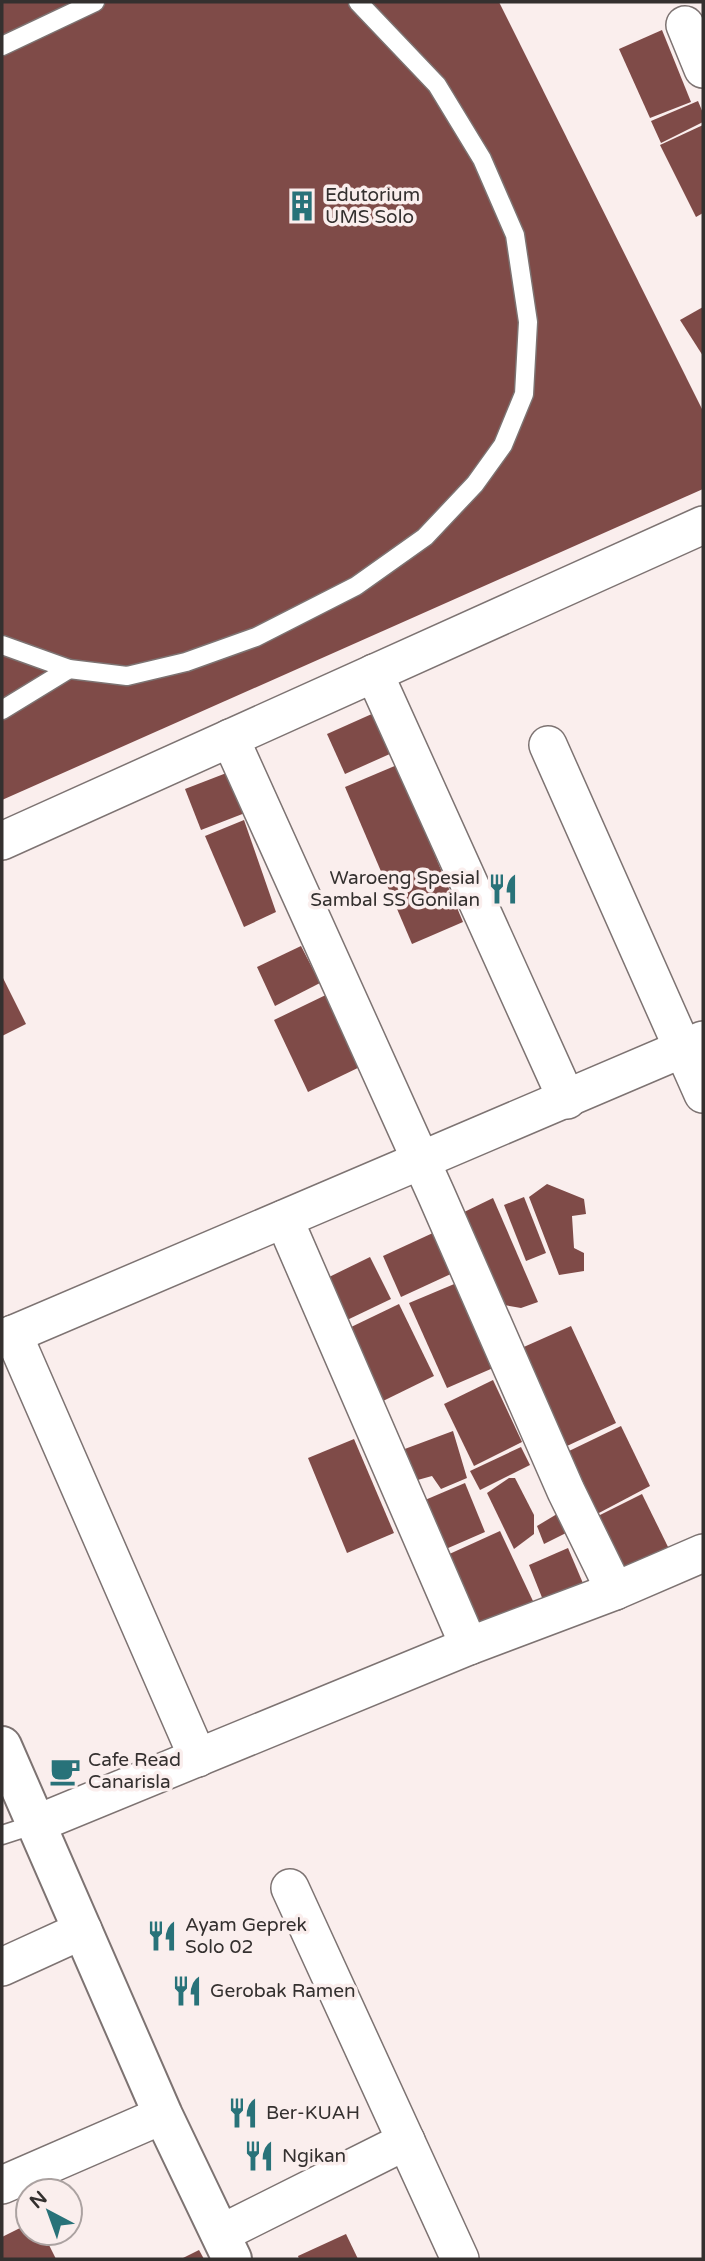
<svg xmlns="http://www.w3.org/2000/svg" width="705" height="2261" font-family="'Varela Round',sans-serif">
  <rect width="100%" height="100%" fill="#faeeed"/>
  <!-- building -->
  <g fill="#7f4b48">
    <polygon points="2,2 499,2 703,411 703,489 2,800"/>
    <polygon points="662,30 691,102 650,118 619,49"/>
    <polygon points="698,101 703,113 703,122 661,143 651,121"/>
    <polygon points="703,125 703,213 696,217 660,145"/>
    <polygon points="703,307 703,356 680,320"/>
    <polygon points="383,709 401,749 345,774 327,734"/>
    <polygon points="397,765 463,922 412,944 345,787"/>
    <polygon points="229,772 245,813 201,830 185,789"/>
    <polygon points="244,820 276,912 244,927 205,836"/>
    <polygon points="301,946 320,983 275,1006 257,967"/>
    <polygon points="2,976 26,1024 2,1036"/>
    <polygon points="332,992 366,1064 308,1092 274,1020"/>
    <polygon points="547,1184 584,1199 586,1214 572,1216 574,1248 584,1253 584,1271 559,1275 529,1197"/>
    <polygon points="524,1197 546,1253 526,1261 504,1205"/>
    <polygon points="493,1198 538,1302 521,1308 504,1305 460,1214"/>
    <polygon points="435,1232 453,1273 401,1297 383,1256"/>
    <polygon points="370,1257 391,1299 345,1321 325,1279"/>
    <polygon points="459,1282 500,1365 447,1388 409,1303"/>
    <polygon points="399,1304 434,1376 381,1402 347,1329"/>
    <polygon points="571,1326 616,1423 567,1446 517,1350"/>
    <polygon points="493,1380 522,1442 474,1466 444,1404"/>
    <polygon points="621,1426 650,1486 597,1514 569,1451"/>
    <polygon points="453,1431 467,1478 441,1489 432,1476 414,1481 402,1450"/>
    <polygon points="354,1439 394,1533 347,1553 308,1458"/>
    <polygon points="521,1447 530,1465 480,1490 470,1471"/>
    <polygon points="509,1478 515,1478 534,1515 534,1534 514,1549 487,1493"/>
    <polygon points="465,1483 485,1532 439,1552 418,1503"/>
    <polygon points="642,1494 672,1555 624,1579 594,1518"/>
    <polygon points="562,1511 572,1530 544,1544 537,1526"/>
    <polygon points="500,1531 533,1601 477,1627 445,1556"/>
    <polygon points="568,1548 585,1588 545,1605 529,1565"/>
    <polygon points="28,2224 28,2233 43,2233 56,2259 2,2259 2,2237"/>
    <polygon points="346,2234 358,2259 299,2259 298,2256"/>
    <polygon points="199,2250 204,2259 181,2259"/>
  </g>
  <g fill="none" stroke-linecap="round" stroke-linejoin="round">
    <!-- lane casing -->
    <g stroke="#7d7372" stroke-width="21">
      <g id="lane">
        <polyline points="2,46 95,2"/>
        <polyline points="2,645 69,669 127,676 186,662 256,637 356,586 425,537 475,484 503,445 524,394 528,322 515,235 482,159 437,85 358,2"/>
        <polyline points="2,710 69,669"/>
        <polyline points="2,1835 36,1824"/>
      </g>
    </g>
    <!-- street casing -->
    <g stroke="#7d7372" stroke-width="40">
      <g id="street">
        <polyline points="685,25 703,69"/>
        <polyline points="374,673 567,1100"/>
        <polyline points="230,738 436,1194 566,1491 615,1591"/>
        <polyline points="548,745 703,1094"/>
        <polyline points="2,841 703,525"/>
        <polyline points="284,1219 469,1646"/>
        <polyline points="13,1334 198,1758"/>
        <polyline points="2,1339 703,1040"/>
        <polyline points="36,1824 469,1646 615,1591 703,1553"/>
        <polyline points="290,1888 460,2259"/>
        <polyline points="2,1967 83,1930"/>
        <polyline points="2,2185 163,2115"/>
        <polyline points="220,2234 406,2141"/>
      </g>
    </g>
    <!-- secondary casing -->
    <g stroke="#7d7372" stroke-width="42">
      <polyline id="secondary" points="2,1746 163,2115 232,2259"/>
    </g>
    <!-- lane -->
    <use href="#lane" stroke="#fff" stroke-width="18"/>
    <!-- street -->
    <use href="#street" stroke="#fff" stroke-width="37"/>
    <!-- secondary -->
    <use href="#secondary" stroke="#fff" stroke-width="38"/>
  </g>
  <!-- icons -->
  <defs>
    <g id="building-bare" transform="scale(2.415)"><path d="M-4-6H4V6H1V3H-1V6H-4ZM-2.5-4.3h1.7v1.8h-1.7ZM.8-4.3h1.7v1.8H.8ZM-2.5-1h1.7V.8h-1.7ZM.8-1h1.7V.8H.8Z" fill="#287279" stroke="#faeeed" stroke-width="2.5" paint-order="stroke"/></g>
    <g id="restaurant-bare" transform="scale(2.415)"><path d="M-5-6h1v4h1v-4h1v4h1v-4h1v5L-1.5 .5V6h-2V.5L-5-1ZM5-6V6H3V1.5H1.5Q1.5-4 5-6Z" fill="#287279" stroke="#faeeed" stroke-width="2.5" paint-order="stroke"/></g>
    <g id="cafe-bare" transform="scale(2.415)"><path d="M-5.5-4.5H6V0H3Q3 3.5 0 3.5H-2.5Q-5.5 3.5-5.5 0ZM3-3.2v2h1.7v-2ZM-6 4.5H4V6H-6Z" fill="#287279" stroke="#faeeed" stroke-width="2.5" paint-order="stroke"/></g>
  </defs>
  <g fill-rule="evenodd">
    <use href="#building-bare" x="302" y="206"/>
    <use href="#restaurant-bare" x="503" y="889"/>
    <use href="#cafe-bare" x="65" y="1771"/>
    <use href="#restaurant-bare" x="162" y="1936"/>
    <use href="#restaurant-bare" x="187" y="1991"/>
    <use href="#restaurant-bare" x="243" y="2113"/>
    <use href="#restaurant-bare" x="259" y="2156"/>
  </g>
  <g text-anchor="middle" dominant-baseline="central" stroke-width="7" stroke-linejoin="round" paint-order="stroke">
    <!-- poi labels -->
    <g font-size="19" fill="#34302f" stroke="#faeeed" text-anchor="start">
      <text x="325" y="195">Edutorium<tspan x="325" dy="22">UMS Solo</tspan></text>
      <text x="480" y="878" text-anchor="end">Waroeng Spesial<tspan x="480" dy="22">Sambal SS Gonilan</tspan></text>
      <text x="88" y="1760">Cafe Read<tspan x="88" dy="22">Canarisla</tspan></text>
      <text x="185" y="1925">Ayam Geprek<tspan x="185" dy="22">Solo 02</tspan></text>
      <text x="210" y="1991">Gerobak Ramen</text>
      <text x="266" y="2113">Ber-KUAH</text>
      <text x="282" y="2156">Ngikan</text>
    </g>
  </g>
  <!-- border -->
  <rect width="705" height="2261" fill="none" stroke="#34302f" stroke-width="7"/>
  <!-- north arrow -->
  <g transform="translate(49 2212) rotate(319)"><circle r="33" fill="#faeeed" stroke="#aba2a1" stroke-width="2"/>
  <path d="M0-5L12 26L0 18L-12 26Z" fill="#287279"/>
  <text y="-10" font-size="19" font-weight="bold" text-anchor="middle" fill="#34302f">N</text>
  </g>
</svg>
